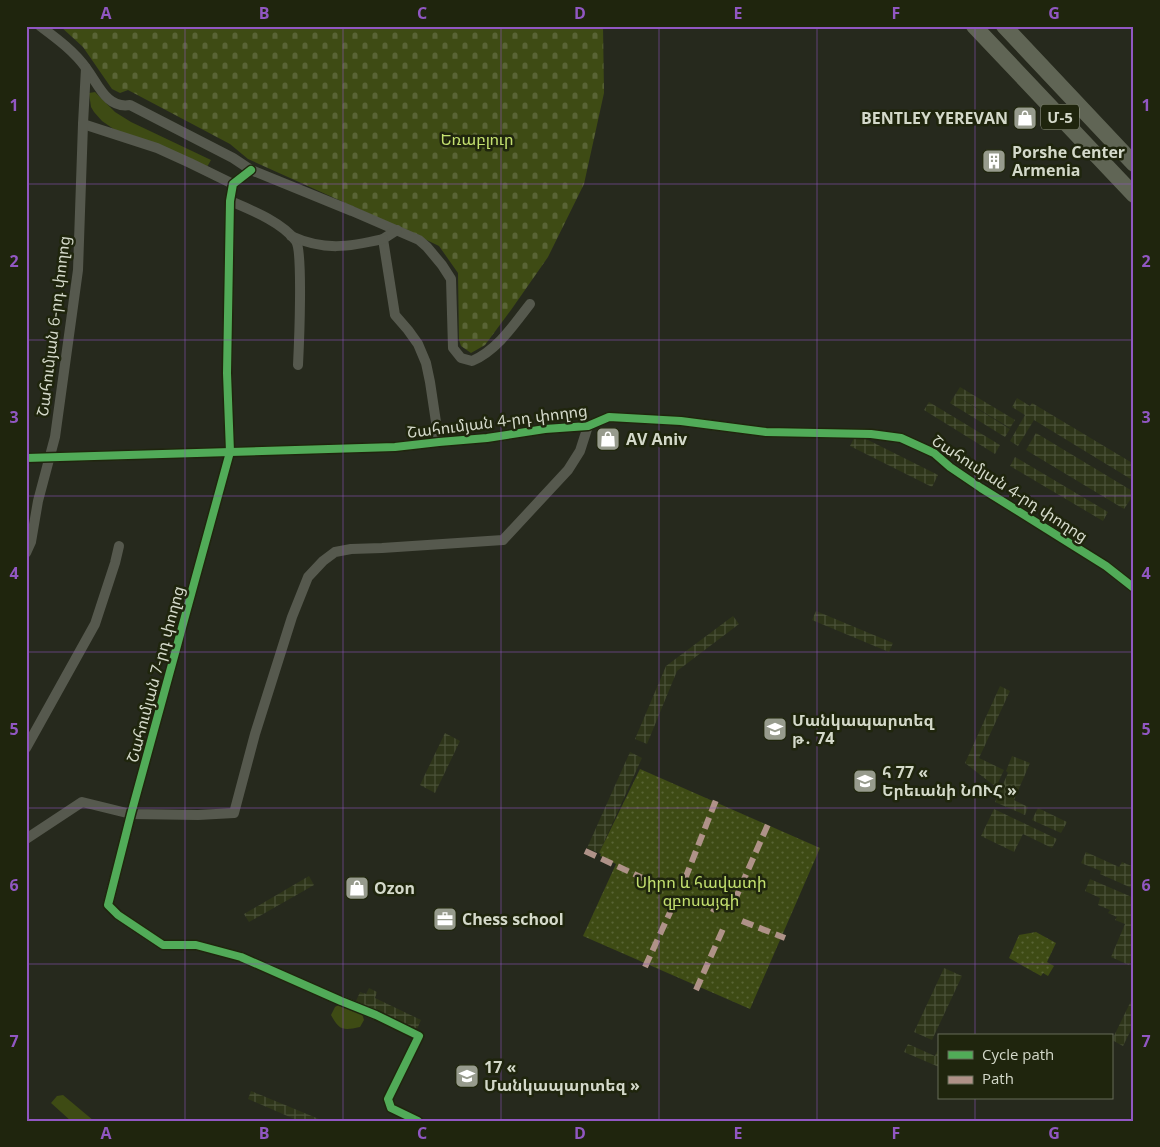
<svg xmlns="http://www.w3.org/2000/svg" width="1160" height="1147" font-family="'Open Sans','Noto Sans Armenian',sans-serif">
  <defs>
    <pattern id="industrial-grid" width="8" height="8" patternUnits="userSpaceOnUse" patternTransform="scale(1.25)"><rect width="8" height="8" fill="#2e3519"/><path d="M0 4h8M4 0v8" fill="none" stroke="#4b5239"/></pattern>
    <pattern id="cemetery-stones" width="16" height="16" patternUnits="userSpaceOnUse" patternTransform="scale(1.25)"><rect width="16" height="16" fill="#3e4b14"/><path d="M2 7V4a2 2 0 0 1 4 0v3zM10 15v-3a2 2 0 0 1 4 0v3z" fill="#596435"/></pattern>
    <pattern id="park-dots" width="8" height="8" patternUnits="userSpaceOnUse" patternTransform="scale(1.25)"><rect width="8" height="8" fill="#3e4b14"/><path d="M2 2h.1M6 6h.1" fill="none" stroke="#596435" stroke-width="1.8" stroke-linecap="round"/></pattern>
  </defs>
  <rect width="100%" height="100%" fill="#26291d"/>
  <!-- industrial -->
  <g fill="url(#industrial-grid)">
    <polygon points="960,387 1015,420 1010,428 955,395"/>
    <polygon points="955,395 1010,429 1005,437 950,403"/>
    <polygon points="1017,398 1030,406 1032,403 1134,464 1134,481 1034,420 1018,446 1010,441 1025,415 1012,407"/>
    <polygon points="929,402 1000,445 995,454 924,410"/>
    <polygon points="1036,433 1134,492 1134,494 1124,509 1026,450"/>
    <polygon points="856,434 938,475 932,487 850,446"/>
    <polygon points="1015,457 1108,512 1103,521 1010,466"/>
    <polygon points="816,611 893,643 889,652 812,620"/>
    <polygon points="733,616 739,624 677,671 647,744 635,739 666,666"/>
    <polygon points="1000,686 1010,691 979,758 1004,770 996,787 965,763"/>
    <polygon points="445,733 460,741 435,793 420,785"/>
    <polygon points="630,752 642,758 599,853 587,848"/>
    <polygon points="1012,756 1030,763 1014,800 1028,807 1025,815 995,802 1008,773 1006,771"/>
    <polygon points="1038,808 1067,822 1061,833 1032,820"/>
    <polygon points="994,809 1057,839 1052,848 1023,834 1014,852 981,836"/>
    <polygon points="1086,852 1119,867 1122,862 1134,867 1134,889 1100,874 1101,871 1081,863"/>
    <polygon points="309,876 314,885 249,922 244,914"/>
    <polygon points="1090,879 1134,898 1134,955 1129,965 1111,957 1125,924 1115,920 1117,917 1108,913 1110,910 1098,905 1100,898 1085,891"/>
    <polygon points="944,968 962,976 932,1040 914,1032"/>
    <polygon points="369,988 377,992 375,998 421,1020 417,1029 356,1001 360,992 366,994"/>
    <polygon points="1132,999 1134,1000 1134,1024 1123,1046 1112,1040"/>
    <polygon points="908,1044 935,1056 939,1047 939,1067 904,1052"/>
    <polygon points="251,1091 319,1119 318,1121 299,1121 248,1099"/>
  </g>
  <!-- green -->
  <g fill="#3e4b14">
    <polygon points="95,92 115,112 131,122 211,160 207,167 115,130 102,121 94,112 91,107 89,93"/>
    <path d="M342,1003C345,1006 348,1010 352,1011C356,1012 358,1011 362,1013L364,1020L360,1027C343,1031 339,1030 331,1015L335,1007Z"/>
    <polygon points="63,1095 94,1121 71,1121 51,1103 57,1096"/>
  </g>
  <!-- cemetery -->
  <polygon fill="url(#cemetery-stones)" points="60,26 603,26 604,93 584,184 548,257 511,310 485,345 471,353 461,346 459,340 458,273 439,246 412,233 248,159 230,144 128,90 120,93 112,89 83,47"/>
  <!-- park -->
  <g fill="url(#park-dots)">
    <polygon points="640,769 820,848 750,1009 583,936 616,864 600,856 601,854 599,853"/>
    <polygon points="1036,932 1056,943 1047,962 1054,966 1048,976 1043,973 1041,976 1009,958 1019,935"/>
  </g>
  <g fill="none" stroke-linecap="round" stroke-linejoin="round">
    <!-- minor -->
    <g stroke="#56594e" stroke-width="10">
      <path d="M40,26C56,38 74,51 86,68C98,83 106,109 130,105L233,158L251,170L352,211L419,240L427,247L442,265L451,279L453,348L461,358L472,361C497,350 513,326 530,304"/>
      <polyline points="83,124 157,148 190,163 233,184"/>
      <polyline points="251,170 233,184 230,201 227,373 230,452 131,814 108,905 118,915 163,945 196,945 241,957 341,1001 376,1015 419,1036 388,1099 391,1108 418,1121"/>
      <path d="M230,201C251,210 282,222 296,241C303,252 299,345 298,365"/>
      <polyline points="397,230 383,239 395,315 408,330 418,344 426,363 430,382 439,442"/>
      <path d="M291,236C324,251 349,247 383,239"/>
      <polyline points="26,458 395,447 439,442 487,438 545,429 588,426 609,417 681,421 766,432 871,434 901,438 934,453 950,467 981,488 1106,566 1134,588"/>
      <polyline points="26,553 31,542 38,501 55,437 78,270 83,124 86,68"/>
      <polyline points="26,748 95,624 115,563 119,546"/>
      <polyline points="26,839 82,802 131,814 198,815 234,813 255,734 292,617 308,577 323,561 335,552 351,549 382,548 503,540 568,470 580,451 588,426"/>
    </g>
    <!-- trunk -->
    <g stroke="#606555" stroke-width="16">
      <polyline points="974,26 1134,195"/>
      <polyline points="1004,26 1134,164"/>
    </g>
    <!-- quiet -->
    <g stroke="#af9288" stroke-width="6" stroke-dasharray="12 6" stroke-linecap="butt">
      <polyline points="585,851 664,888"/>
      <polyline points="685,879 716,800"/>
      <polyline points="695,901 715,910"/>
      <polyline points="734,902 769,822"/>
      <polyline points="742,921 785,938"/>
      <polyline points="645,967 672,908"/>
      <polyline points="696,990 723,929"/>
    </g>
    <!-- cycleway casing -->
    <g stroke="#1f250d" stroke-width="11">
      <g id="cycleway">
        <polyline points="251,170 233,184 230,201 227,373 230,452 131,814 108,905 118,915 163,945 196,945 241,957 341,1001 376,1015 419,1036 388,1099 391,1108 418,1121"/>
        <polyline points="26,458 395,447 439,442 487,438 545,429 588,426 609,417 681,421 766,432 871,434 901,438 934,453 950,467 981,488 1106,566 1134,588"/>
      </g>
    </g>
    <!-- cycleway -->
    <use href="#cycleway" stroke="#51ab58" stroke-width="8"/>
  </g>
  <!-- grid -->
  <path fill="none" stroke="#9157c2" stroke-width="1" stroke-opacity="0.55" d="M185,26V1121M343,26V1121M501,26V1121M659,26V1121M817,26V1121M975,26V1036M26,184H1134M26,340H1134M26,496H1134M26,652H1134M26,808H1134M26,964H1134M975,1098V1121"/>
  <!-- icons -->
  <defs>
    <g id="shop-square" transform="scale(1.25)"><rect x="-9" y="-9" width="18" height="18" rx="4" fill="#979b8d" stroke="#1f250d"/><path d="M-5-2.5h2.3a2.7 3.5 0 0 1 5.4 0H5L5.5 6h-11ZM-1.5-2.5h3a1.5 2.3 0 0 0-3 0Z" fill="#fff"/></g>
    <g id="building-square" transform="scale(1.25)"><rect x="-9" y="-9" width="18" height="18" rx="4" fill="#979b8d" stroke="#1f250d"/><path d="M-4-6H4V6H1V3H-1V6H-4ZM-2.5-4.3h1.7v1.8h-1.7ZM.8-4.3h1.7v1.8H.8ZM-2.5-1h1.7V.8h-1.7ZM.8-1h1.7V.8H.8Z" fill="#fff"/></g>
    <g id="school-square" transform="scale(1.25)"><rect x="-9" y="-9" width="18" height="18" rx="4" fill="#979b8d" stroke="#1f250d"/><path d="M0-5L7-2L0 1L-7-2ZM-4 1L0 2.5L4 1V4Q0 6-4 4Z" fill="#fff"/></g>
    <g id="office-square" transform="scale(1.25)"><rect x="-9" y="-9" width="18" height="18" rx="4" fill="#979b8d" stroke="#1f250d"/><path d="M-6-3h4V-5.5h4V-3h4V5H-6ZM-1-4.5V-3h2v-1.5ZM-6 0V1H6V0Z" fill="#fff"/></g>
  </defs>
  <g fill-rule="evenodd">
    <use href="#shop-square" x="1025" y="118"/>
    <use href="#building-square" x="994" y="161"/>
    <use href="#shop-square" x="608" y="439"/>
    <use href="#school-square" x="775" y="729"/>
    <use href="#school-square" x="865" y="781"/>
    <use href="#shop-square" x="357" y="888"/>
    <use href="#office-square" x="445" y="919"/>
    <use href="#school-square" x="467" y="1076"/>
  </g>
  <g text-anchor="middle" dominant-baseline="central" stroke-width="5" stroke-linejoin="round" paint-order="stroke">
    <!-- shield labels -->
    <rect fill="#1f250d" stroke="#9ea391" stroke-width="1" x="1041" y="104.5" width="38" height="25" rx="4"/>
    <g font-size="15" font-weight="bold" fill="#d4d9ca">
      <text x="1060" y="117">Մ-5</text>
    </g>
    <!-- poi labels -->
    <g font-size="16" font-weight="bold" fill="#d4d9ca" stroke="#1f250d" text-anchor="start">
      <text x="1008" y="118" text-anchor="end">BENTLEY YEREVAN</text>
      <text x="1012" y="152">Porshe Center<tspan x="1012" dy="18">Armenia</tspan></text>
      <text x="626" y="439">AV Aniv</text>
      <text x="792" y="720">Մանկապարտեզ<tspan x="792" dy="18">թ․ 74</tspan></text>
      <text x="882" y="772">հ 77 «<tspan x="882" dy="18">Երեւանի ՆՈՒՀ »</tspan></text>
      <text x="374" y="888">Ozon</text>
      <text x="462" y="919">Chess school</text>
      <text x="484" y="1067">17 «<tspan x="484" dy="18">Մանկապարտեզ »</tspan></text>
    </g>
    <!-- park labels -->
    <g font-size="16" fill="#c3e06f" stroke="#1f250d">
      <text x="477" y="139">Եռաբլուր</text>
      <text x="701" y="882">Սիրո և հավատի<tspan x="701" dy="18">զբոսայգի</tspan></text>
    </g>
    <!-- street labels -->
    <g font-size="16" fill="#d4d9ca" stroke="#1f250d">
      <text transform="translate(53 326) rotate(-83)">Շահումյան 6-րդ փողոց</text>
      <text transform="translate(497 421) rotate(-7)">Շահումյան 4-րդ փողոց</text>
      <text transform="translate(1010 488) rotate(33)">Շահումյան 4-րդ փողոց</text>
      <text transform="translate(155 674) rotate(-75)">Շահումյան 7-րդ փողոց</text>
    </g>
  </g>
  <!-- border -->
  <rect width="1160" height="1147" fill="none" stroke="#1f250d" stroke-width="55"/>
  <!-- legend -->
  <rect x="938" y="1034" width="175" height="65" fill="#1f250d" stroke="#676d59"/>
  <rect x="948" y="1051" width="25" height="8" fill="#51ab58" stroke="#676d59"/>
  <text x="982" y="1060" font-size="15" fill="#d4d9ca">Cycle path</text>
  <rect x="948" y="1076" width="25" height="8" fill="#af9288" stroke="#676d59"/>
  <text x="982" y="1084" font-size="15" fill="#d4d9ca">Path</text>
  <rect x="28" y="28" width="1104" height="1092" fill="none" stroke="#9157c2" stroke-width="2"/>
  <g font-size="16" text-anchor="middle" font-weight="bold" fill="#9157c2">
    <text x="106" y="19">A</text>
    <text x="264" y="19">B</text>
    <text x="422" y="19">C</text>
    <text x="580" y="19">D</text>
    <text x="738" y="19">E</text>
    <text x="896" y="19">F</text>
    <text x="1054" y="19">G</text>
    <text x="14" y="111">1</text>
    <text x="1146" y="111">1</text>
    <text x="14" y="267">2</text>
    <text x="1146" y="267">2</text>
    <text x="14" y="423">3</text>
    <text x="1146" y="423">3</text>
    <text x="14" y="579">4</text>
    <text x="1146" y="579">4</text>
    <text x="14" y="735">5</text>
    <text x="1146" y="735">5</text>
    <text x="14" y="891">6</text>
    <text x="1146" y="891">6</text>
    <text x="14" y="1047">7</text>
    <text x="1146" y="1047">7</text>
    <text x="106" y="1139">A</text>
    <text x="264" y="1139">B</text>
    <text x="422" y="1139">C</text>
    <text x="580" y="1139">D</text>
    <text x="738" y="1139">E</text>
    <text x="896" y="1139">F</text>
    <text x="1054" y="1139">G</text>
  </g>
</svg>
